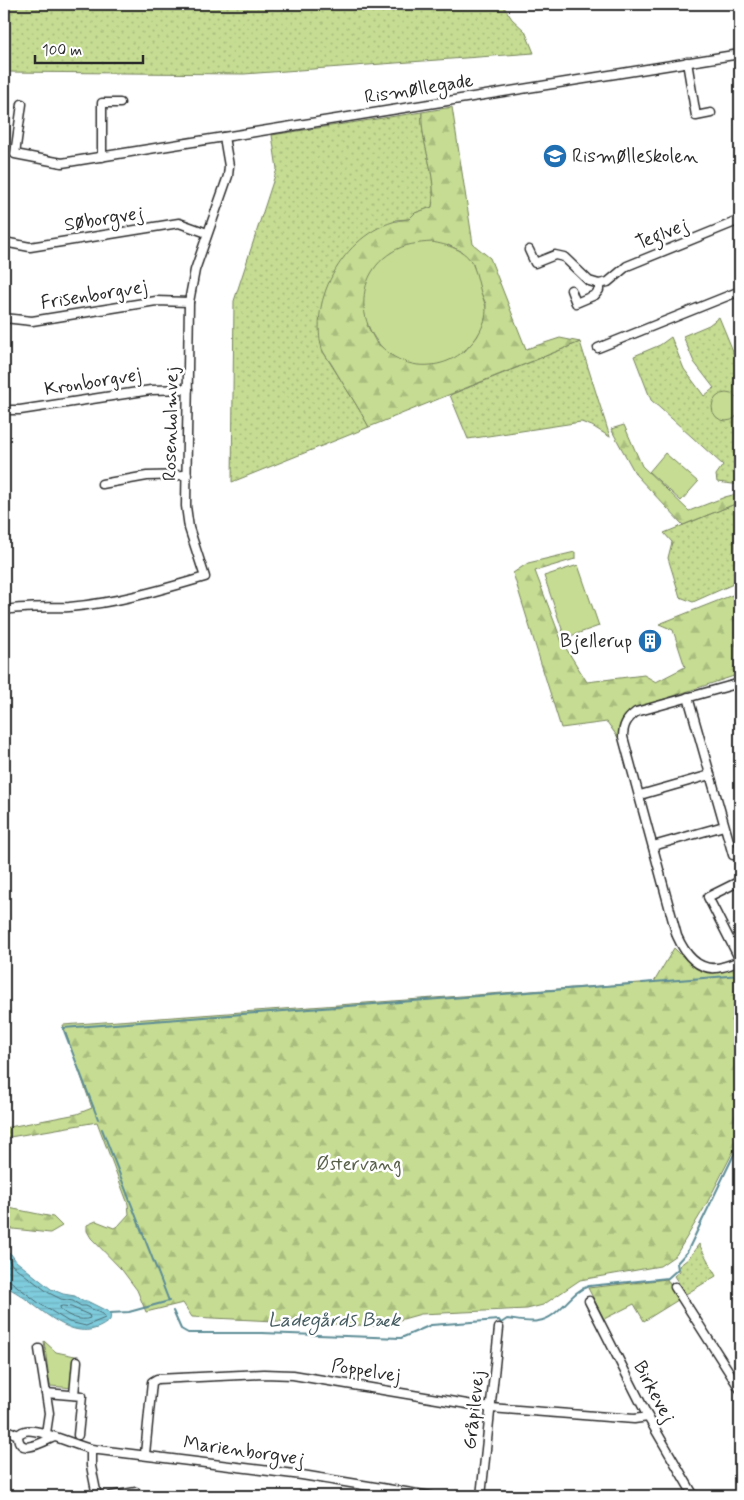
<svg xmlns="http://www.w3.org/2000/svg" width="744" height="1500" font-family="Mynerve,sans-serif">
  <defs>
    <pattern id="grass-dots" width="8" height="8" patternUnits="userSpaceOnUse" patternTransform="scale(1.25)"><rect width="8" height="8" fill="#c5dc92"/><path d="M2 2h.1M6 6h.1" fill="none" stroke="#a9bd7e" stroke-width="1.8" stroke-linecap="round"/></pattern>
    <pattern id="forest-firs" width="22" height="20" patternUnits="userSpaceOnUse" patternTransform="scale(1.25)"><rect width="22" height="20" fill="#c5dc92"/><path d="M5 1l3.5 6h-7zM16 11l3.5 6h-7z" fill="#a9bd7e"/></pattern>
    <pattern id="water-rules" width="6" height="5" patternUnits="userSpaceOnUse" patternTransform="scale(1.25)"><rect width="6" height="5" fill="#7eccdd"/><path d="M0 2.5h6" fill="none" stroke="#6dafbe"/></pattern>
  </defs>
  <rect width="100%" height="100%" fill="#fff"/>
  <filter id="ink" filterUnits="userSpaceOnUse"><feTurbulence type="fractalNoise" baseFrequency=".02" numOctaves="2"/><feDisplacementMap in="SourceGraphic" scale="10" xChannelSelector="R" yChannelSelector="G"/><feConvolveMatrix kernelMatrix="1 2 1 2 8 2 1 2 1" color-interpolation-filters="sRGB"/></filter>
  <g filter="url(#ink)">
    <!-- grass -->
    <g fill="url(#grass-dots)" stroke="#78845e">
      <polygon points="4,4 502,4 512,19 525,31 534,53 244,74 4,72"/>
      <path d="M422,112C420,144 438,175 432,207L415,213L409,219L395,220L322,350C338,376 355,401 369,427L232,482L234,301L277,169L272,135Z"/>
      <polygon points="719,317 738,363 740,363 740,485 717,482 716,475 723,465 651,400 634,356 660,345 671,337 684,369 704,396 714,388 694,362 683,336 709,325"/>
      <polygon points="580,342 610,437 592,426 581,422 468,439 450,395"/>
      <polygon points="740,502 740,581 693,602 680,597 668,558 672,542 664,533"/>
      <polygon points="699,1244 716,1276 686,1294 674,1276 680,1271 679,1266 688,1259"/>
    </g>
    <!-- forest -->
    <g fill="url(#forest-firs)" stroke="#78845e" fill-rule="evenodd">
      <path d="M452,107L473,244L490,258L526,349L560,338L580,342L369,427C358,406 344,386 332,365C329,360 324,354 322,349C307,294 352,223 409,219L415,213L432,207C438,175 420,144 422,112ZM448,245L461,251L473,264L480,291L486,304L485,319L477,337L464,352L391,355L376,342L367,325Z"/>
      <polygon points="624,425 642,466 689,511 725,497 740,493 740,502 683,525 636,475 611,429"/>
      <path d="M575,552V559L535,571L562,642L587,682L644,675L656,682L685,667L673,630L659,624L740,592V674L634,709C623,719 619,725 619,739L607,722L561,728L513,573L528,563Z"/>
      <path d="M674,948C699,973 706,978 740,965V1138L706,1205L676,1255L660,1266L580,1280L543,1305L527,1309L421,1314L378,1326L192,1317L183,1303L146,1312L137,1290L122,1270L91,1238L87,1231V1225L96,1221L114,1228L119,1225L129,1214L128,1204L97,1122L4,1138V1128L77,1114L92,1108L63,1025L654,982Z"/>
      <polygon points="4,1207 53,1217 62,1226 50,1233 4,1228"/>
      <polygon points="667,1279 678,1300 644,1321 634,1304 604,1319 588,1288"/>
    </g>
    <!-- park -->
    <g fill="#c5dc92" stroke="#78845e">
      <path d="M432,242C447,245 466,249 473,265C478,276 479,290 484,301C490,314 481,333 472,343C458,359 440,367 418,365C362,358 343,282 392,252C404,244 418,243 432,242Z"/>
      <circle cx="726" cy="407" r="14"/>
      <polygon points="665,453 698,482 681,501 649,472"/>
      <polygon points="578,565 599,626 565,638 544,576"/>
      <polygon points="44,1341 56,1352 75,1356 73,1388 50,1386"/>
    </g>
    <!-- water -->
    <path fill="url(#water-rules)" stroke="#5d8c96" d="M4,1252L11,1254L16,1261L51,1289L63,1294L75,1296L82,1301H87L109,1312L111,1314L110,1320C74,1351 40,1304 10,1289L4,1283Z"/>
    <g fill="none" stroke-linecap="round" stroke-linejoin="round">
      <!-- shore -->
      <g stroke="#4c6b72" stroke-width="1">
        <polyline points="4,1257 8,1258 12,1265 49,1293 61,1299 73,1301 81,1306 86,1306 104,1315 105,1318 86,1326 69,1322 40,1304 9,1280 4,1279"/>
        <path d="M63,1306L71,1307L89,1315L90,1318C81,1322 68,1316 61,1310L60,1307Z"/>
      </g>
      <!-- stream -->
      <g stroke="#5d8c96" stroke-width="2">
        <polyline points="642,983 740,975"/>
        <polyline points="98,1119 63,1028 632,984"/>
        <polyline points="102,1129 169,1301 129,1312 110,1313"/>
        <path d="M173,1311L181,1329L188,1333H262L401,1338L431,1325L499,1320L501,1323L507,1319C517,1320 529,1323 538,1321C560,1318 569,1292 589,1286L668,1278L678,1269L677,1263L687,1252L740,1142"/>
      </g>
      <!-- minor casing -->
      <g stroke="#2b2b2b" stroke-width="11">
        <g id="minor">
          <polyline points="687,62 696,116 711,113"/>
          <polyline points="22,104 15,154 62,163 740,54"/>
          <polyline points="102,157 102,103 120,103"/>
          <polyline points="4,242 30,247 179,223 207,233"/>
          <polyline points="529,250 535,263 555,255 564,257 589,281 599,284 608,282 627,266 740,220"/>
          <polyline points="571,290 576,303 595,295 599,290 599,284"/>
          <polyline points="4,318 32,321 156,301 189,302"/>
          <polyline points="598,348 740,291"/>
          <polyline points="4,410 20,410 151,390 188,389"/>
          <polyline points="102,484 147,476 187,475"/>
          <path d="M4,611C16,606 53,608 69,607C116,603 161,590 205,577L189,528L186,506L189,302L195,270L228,176L229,166L224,137"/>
          <path d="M740,683L636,712C627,719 623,725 623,737L677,936C685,954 699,973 722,967C728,966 734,963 740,961"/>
          <polyline points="688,697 733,855"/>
          <polyline points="640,795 710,775"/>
          <polyline points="653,846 724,826"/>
          <polyline points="740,881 708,897 740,960"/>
          <polyline points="675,1287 740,1389"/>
          <polyline points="589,1301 648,1417 694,1496"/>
          <polyline points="39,1349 49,1413 46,1433"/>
          <polyline points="46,1393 82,1396 78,1435"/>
          <polyline points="74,1395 77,1361"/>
          <polyline points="4,1429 18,1435"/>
          <path d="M54,1437C43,1442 18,1457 18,1435C21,1433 21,1432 25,1431C37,1427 76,1446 91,1449L302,1475L430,1496"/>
          <polyline points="91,1449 91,1466 97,1496"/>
          <polyline points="145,1454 152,1382 157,1379 264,1374 293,1375 491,1408 634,1419 648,1417"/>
          <polyline points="111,1496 136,1492 137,1496"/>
          <polyline points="481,1496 499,1328"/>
        </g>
      </g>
      <!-- minor -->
      <use href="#minor" stroke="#fff" stroke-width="8"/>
    </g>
  </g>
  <!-- icons -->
  <defs>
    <g id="school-disc" transform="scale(1.25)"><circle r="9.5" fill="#1f6fb2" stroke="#fff"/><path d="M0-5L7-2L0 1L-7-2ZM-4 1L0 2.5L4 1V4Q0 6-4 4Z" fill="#fff"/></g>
    <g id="building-disc" transform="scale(1.25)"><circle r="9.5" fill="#1f6fb2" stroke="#fff"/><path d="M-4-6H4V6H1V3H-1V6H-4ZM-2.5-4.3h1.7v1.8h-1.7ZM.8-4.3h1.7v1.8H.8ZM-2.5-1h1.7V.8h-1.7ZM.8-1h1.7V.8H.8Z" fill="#fff"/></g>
  </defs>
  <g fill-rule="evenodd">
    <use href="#school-disc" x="555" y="156"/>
    <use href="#building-disc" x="650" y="641"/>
  </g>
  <g text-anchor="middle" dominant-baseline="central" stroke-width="5" stroke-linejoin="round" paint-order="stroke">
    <!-- street labels -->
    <g font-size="19" fill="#2b2b2b" stroke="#fff">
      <text transform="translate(419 89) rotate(-9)">Rismøllegade</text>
      <text transform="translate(104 219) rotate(-9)">Søborgvej</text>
      <text transform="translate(662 234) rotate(-22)">Teglvej</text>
      <text transform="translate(94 295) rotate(-9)">Frisenborgvej</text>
      <text transform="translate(93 382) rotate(-9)">Kronborgvej</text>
      <text transform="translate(171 424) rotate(-89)">Rosenholmvej</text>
      <text transform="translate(366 1371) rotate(9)">Poppelvej</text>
      <text transform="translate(654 1392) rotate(62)">Birkevej</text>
      <text transform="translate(474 1410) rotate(-84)">Gråpilevej</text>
      <text transform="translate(244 1451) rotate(8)">Marienborgvej</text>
    </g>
    <!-- poi labels -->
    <g font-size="19" fill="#2b2b2b" stroke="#fff" text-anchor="start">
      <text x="572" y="156">Rismølleskolen</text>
      <text x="632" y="641" text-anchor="end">Bjellerup</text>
    </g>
    <!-- park labels -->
    <g font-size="19" fill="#59604a" stroke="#fff">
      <text x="359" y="1164">Østervang</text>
    </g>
    <!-- water labels -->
    <g font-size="20" font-style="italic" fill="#445b60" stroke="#fff">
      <text x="334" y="1320">Ladegårds Bæk</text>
    </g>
  </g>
  <!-- margin -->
  <rect width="744" height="1500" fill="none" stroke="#fff" stroke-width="20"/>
  <rect x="10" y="10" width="724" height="1480" fill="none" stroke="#2b2b2b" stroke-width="2" filter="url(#ink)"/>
  <!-- scale -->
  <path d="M35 55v8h108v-8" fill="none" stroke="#2b2b2b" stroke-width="2.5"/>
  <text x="42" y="55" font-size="15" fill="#2b2b2b" stroke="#ffffff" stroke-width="4" paint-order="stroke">100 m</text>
</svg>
